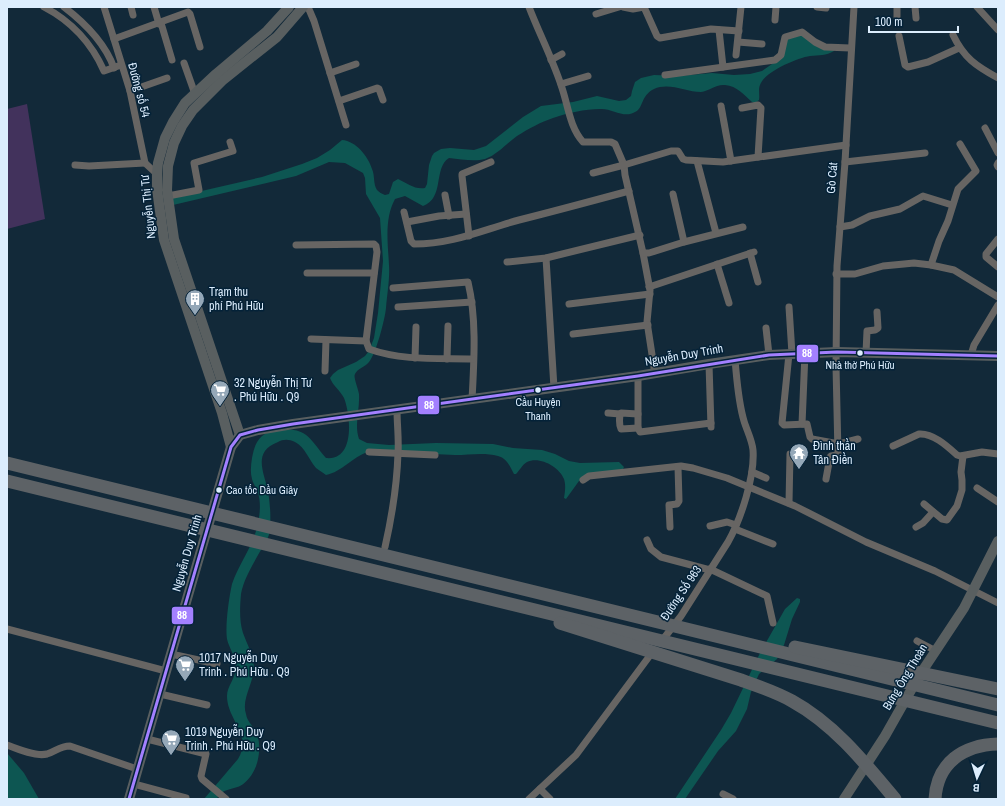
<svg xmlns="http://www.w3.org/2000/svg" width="1005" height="806" font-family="'Archivo Narrow',sans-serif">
  <rect width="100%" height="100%" fill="#122939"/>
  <!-- green -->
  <polygon fill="#42325c" points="27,104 45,219 7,229 7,109"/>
  <!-- water -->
  <g fill="#0d5652">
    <path d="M799,36H803L834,49V51C826,56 819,55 810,56C797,58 764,72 760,85C758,89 760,95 759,100L755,103L752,102C744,95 737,86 725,85C716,84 709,91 701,92C686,92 669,82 654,89C640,96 644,108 635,112C624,119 612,108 600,109C585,109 567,113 553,118C541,122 528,129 517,136C507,143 497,155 485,159C474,162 461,159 449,158C433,168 445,198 423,206L405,196L395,199C384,219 388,244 389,265C390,278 387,295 386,308C385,319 376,354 369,362C365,367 358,368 355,374C353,377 358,388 359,394C360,410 354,424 359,439L367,443L389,445L436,443L493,444L513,448L542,450L555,454L569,461L580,463L619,462L624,467L623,469L589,475L579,481L566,499L564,498C565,492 566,485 564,479C559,467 540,456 527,462C522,465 520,470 516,474H514C510,467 507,458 498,456C484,452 469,455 455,455C426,454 397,452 368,452C352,457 342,472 326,475C323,473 319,470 316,468C309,460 305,447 295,442C289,439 283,439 278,442C252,452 264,472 268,491C270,503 271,516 270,528C270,538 263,546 258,555C252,566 243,581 241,594C240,606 239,621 243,633C247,644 253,654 254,667C254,683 241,699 246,714C247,721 252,725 255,730C260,738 260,750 258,759C256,770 249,781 240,786C231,790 221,789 217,799H204L238,759C253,735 227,720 227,696C227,686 236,678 236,667C236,657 229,648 227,639C225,626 229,597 232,584C239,563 254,545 258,523C260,514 261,502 258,493C257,488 253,484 252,479C250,472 251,465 252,458C255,442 260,432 278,430C307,427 309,438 326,458C355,461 351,416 344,398C340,390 333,386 330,378L333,374L338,370L356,362L365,356L369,351L374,338L378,313L383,261L380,218L366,194L365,178L363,173L345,163L329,162L296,176L173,205L171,198L262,177L302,164L317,158L330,150L342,140C356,141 368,156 372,169C375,175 373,184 377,190C379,192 382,194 385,195L389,194L393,182L398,179C407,183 415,190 425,188L427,184L429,165L432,156L434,153L441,149L450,148L474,150L486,146L523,117L541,106L573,102L597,96L619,101L626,100L631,96L632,91L635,82L641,78L654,75L679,76L712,73L734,75L750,74L762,71L779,59L788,38Z"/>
    <polygon points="797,598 800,599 800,602 792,619 784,645 777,659 759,674 751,692 747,709 736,731 718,751 685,799 675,799 721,730 731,713 760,653 785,609"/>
    <polygon points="7,753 24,773 39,799 7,799"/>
  </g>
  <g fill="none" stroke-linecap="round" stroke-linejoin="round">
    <!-- street -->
    <g stroke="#676563" stroke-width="7">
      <path d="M44,7C71,21 92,44 104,71L121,65"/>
      <path d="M64,7C85,23 105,43 114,68"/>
      <polyline points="104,7 130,91 145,163 157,174"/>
      <polyline points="131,7 133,15"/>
      <polyline points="154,7 159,24"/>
      <polyline points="308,7 314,21 346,125"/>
      <path d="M529,7C539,33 552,58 561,85C568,104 569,126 583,142H611L615,144L624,165L625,175L643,253L650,290L647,322L655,374"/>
      <polyline points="623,7 633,9 644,7"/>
      <polyline points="644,7 657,36 660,38 711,29 739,31"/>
      <polyline points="817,7 826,8"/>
      <polyline points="897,7 897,17"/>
      <polyline points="915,7 916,18"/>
      <polyline points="977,7 998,30"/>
      <polyline points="596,14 619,7"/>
      <polyline points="775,20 776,7"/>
      <polyline points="161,23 172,60"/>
      <polyline points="719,30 723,67"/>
      <path d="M953,35C964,58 976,66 998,78"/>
      <polyline points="899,36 905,65 908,67 928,62 959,48"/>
      <polyline points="114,39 188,12 190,14 200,47"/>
      <polyline points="738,42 762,44"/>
      <polyline points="736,55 741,7"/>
      <polyline points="551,60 562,54"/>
      <polyline points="184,63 195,94"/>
      <polyline points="330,73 356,64"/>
      <polyline points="665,75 775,60 781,55 785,37 802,32 815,42 825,47 850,48"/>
      <polyline points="561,84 588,76"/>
      <polyline points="130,91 167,78"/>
      <polyline points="339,101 377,88 379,89 383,100"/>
      <polyline points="721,106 731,161"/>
      <polyline points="742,108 758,105 761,108 758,157"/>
      <polyline points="985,128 998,153"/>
      <polyline points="697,161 716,233"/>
      <polyline points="845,162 925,153"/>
      <polyline points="998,163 997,165 998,167"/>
      <polyline points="75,165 89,166 145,163"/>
      <polyline points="593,173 624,165 671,151 678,151 683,159 686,160 723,162 846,145"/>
      <polyline points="445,195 449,216"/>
      <polyline points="168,196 199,190 194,163 233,151 230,142"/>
      <path d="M404,212L411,241L414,244C453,244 482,230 519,220C555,211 592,201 629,191"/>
      <polyline points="407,222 439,216 466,214"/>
      <polyline points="840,227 852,225 870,216 900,209 923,196 952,205"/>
      <polyline points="469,236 462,176 462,174 491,162"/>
      <polyline points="998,239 986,254 986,257 998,267"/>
      <polyline points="684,242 743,227"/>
      <polyline points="296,245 374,244 376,246 377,252 366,341"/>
      <polyline points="643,253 649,253 684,242 673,194"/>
      <polyline points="750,253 758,282"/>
      <polyline points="546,258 554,388"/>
      <polyline points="507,262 546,258 640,235"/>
      <polyline points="717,264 729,303"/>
      <polyline points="931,265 939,241 948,221 958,189 976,171 960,144"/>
      <polyline points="307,273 374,273"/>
      <polyline points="836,274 855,274 883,266 904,264 914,263 931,265 954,270 998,297"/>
      <polyline points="649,287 754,252"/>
      <path d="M393,288L468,282C477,320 474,361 472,400"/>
      <polyline points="569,304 650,294"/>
      <polyline points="398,307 472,302"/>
      <polyline points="789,307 792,354"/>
      <polyline points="766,328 769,355"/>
      <polyline points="573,334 648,325"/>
      <path d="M311,339L366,341L369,349C402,361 439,358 473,359"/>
      <polyline points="866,353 867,331 875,330 878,328 877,312"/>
      <polyline points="789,354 782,423 784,425 807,424 810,437 812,439 839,444 858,439"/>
      <polyline points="971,355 974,345 998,305"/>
      <polyline points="415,358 416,327"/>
      <polyline points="447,359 448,326"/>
      <polyline points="709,364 711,427"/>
      <polyline points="325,371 326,340"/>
      <polyline points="638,376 638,428 640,432 711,423"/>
      <polyline points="608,413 620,414"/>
      <path d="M638,414L621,413C619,416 619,425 621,429L638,428"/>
      <polyline points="802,424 805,353"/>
      <path d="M893,446L919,434C933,433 947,446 957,455L960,456L982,452L998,454"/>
      <polyline points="369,452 435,455"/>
      <polyline points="752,472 766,478"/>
      <polyline points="826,479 830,457 831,456 837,455 838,454 836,366 837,266 845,162 854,7"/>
      <polyline points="583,480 589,476 681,466 693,468 727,478 795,506 866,542 935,571 998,603"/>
      <polyline points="977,488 998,502"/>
      <polyline points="789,503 790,454"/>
      <polyline points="924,504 942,519 947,520 957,506 962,490 962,480 961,472 963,456"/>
      <polyline points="710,526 727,522 736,525"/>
      <polyline points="670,527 669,505 677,504 679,501 678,467"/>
      <polyline points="916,527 923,523 933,512"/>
      <polyline points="735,529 773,544"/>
      <polyline points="647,540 651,549 661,557 710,570"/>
      <path d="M385,547C392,516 397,485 398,453C399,439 397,424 397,410"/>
      <polyline points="710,569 767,596 773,623"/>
      <polyline points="7,629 166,671"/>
      <polyline points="917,641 936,651"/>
      <path d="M661,642L681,616L728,542C741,519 755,476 753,450C752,440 747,431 744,421C738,401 737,380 735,360"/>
      <polyline points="171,654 217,664"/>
      <polyline points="160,694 207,705"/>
      <polyline points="147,739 206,754 201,776 202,779 226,799"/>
      <path d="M7,745C17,749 36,757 47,754C56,751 60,746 70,746L137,769"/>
      <polyline points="134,784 186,798"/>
      <polyline points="540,789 550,799"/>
      <polyline points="723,794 733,799"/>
      <polyline points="529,799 576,755 654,650"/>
    </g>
    <!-- secondary -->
    <g stroke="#595f60" stroke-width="10">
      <polyline points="240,435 174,239 167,190 168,166 174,143 182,126 193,110 223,80 277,37 303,7"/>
      <polyline points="231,447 222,413 164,240 157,189 157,174 158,163 165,138 173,122 185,103 216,74 267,31 289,7"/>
      <polyline points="129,799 231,447 240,435 258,430 293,424 638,376 709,364 769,355 837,352 998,356"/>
      <polyline points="844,799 885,736 919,676 964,608 998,541"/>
    </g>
    <!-- highway -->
    <path stroke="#5d6266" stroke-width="13" d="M935,799C937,763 963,745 998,744"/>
    <!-- highway-bridge -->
    <g stroke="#5d6266" stroke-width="13">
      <polyline points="7,463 998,705"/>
      <polyline points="7,481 998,723"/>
      <path d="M560,623L741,680C758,686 776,692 792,701C834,724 865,763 895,799"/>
      <polyline points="795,647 998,689"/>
    </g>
    <!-- bus-1 casing -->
    <g stroke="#042238" stroke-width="6">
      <polyline id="bus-1" points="129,799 231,447 240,435 258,430 293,424 638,376 769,355 837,352 998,356"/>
    </g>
    <!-- bus-1 -->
    <use href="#bus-1" stroke="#a380ff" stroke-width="3"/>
  </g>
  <!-- icons -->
  <defs>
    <g id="building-pin" transform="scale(1)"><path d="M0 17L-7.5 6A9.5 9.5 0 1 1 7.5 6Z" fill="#95a8b8" stroke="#042238"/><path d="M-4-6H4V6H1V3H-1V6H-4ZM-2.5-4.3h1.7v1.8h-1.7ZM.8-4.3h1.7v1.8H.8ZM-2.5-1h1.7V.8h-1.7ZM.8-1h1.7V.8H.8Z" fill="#fff"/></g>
    <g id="supermarket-pin" transform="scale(1)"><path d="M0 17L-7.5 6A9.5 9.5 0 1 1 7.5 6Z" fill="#95a8b8" stroke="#042238"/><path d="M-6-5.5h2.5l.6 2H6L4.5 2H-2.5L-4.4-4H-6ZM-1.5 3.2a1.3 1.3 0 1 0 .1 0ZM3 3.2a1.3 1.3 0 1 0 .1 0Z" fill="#fff"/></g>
    <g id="temple-pin" transform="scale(1)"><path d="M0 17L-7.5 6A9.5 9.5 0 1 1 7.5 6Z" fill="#95a8b8" stroke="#042238"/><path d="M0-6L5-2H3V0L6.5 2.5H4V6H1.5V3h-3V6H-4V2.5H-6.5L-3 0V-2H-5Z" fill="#fff"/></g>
  </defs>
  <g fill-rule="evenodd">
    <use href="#building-pin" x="195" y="299"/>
    <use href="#supermarket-pin" x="220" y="390"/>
    <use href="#temple-pin" x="799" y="453"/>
    <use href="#supermarket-pin" x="185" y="665"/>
    <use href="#supermarket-pin" x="171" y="739"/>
  </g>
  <!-- markers -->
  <g fill="#dcedfd" stroke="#042238" stroke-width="1.5">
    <circle cx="860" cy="353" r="3.5"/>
    <circle cx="538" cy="390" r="3.5"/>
    <circle cx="219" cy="490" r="3.5"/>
  </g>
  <g text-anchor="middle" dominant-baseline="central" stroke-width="3" stroke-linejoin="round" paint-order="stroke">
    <!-- bus labels -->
    <g font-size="11" fill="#dcedfd" stroke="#042238">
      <text x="860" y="365">Nhà thờ Phú Hữu</text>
      <text x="538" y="402">Cầu Huyện<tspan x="538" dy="14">Thanh</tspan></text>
      <text x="226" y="490" text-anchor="start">Cao tốc Dầu Giây</text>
    </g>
    <!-- street labels -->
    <g font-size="12" fill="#dcedfd" stroke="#042238">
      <text transform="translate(139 90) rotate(75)">Đường số 54</text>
      <text transform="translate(832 178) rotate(-85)">Gò Cát</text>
      <text transform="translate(148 207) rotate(-96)">Nguyễn Thị Tư</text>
      <text transform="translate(684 355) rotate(-10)">Nguyễn Duy Trinh</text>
      <text transform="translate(187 553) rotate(-74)">Nguyễn Duy Trinh</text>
      <text transform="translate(681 593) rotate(-56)">Đường Số 963</text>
      <text transform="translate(905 677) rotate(-59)">Bưng Ông Thoàn</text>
    </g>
    <!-- poi labels -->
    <g font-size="12" fill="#dcedfd" stroke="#042238" text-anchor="start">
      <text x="209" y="292">Trạm thu<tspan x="209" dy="14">phí Phú Hữu</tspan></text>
      <text x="234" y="383">32 Nguyễn Thị Tư<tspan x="234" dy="14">. Phú Hữu . Q9</tspan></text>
      <text x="813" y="446">Đình thần<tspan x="813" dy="14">Tân Điền</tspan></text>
      <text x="199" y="658">1017 Nguyễn Duy<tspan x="199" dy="14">Trinh . Phú Hữu . Q9</tspan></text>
      <text x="185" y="732">1019 Nguyễn Duy<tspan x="185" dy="14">Trinh . Phú Hữu . Q9</tspan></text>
    </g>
  </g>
  <g stroke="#042238" stroke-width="1.5">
    <rect x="796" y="344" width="23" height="19" rx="4" fill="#a380ff"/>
    <rect x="417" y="395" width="23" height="20" rx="4" fill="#a380ff"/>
    <rect x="171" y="606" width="23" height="19" rx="4" fill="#a380ff"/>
  </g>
  <g font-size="11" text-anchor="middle" font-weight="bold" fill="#fff">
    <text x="807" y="357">88</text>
    <text x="429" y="409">88</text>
    <text x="182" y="619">88</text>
  </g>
  <!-- border -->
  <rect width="1005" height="806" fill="none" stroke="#dcedfd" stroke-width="16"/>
  <!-- north arrow -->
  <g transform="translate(977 778) rotate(184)" stroke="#042238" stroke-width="3" paint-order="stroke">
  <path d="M0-3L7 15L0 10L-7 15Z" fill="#dcedfd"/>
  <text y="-6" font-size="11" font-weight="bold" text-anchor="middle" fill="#dcedfd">B</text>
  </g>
  <!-- scale -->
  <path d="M869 26v6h89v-6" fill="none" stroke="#dcedfd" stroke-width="2"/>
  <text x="875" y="26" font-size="12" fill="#dcedfd" stroke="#042238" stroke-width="3" paint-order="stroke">100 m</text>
</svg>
